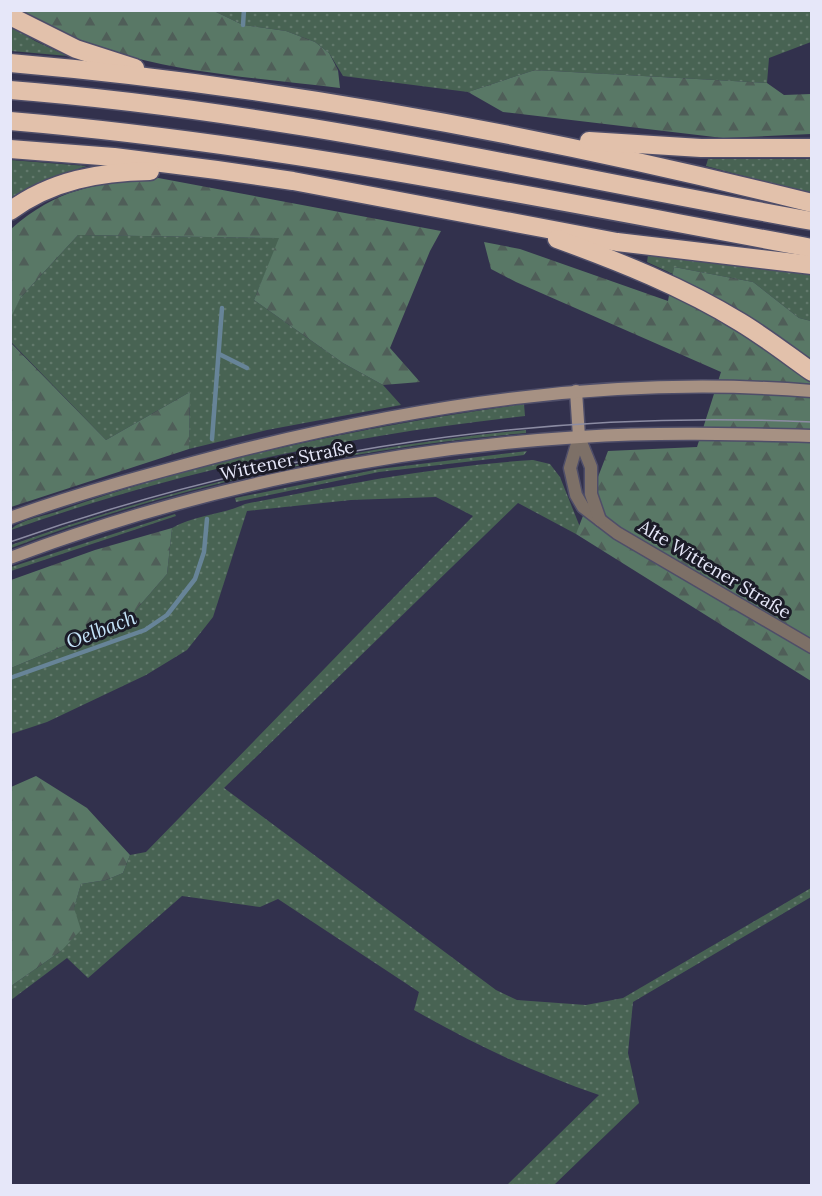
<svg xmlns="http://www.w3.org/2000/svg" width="822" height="1196" font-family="Lora,serif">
  <defs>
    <pattern id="grass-dots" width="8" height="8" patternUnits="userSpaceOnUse" patternTransform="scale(1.5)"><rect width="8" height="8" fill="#486353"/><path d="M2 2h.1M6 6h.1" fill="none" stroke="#62796c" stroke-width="1.8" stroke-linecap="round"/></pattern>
    <pattern id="forest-firs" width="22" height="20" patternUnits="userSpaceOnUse" patternTransform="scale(1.5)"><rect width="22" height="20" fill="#597866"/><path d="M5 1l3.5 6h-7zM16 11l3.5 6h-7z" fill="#4f5e58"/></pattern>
  </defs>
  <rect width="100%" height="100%" fill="#32314d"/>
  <!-- grass -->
  <g fill="url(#grass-dots)">
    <polygon points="214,11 811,11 811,42 769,58 767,83 535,70 468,92 343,76 329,53 315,42 286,31 243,25"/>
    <polygon points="10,25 35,41 68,56 11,51"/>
    <polygon points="708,159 811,159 811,194 706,166"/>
    <polygon points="10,160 87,166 51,178 11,203"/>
    <polygon points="78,235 280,238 254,300 343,363 383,385 401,405 267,430 189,449 190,392 106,440 11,342 10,317 21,297"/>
    <polygon points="648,255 811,273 811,321 799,318 753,282 674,267 673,274 647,262"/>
    <path d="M524,404L525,416C348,435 178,471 11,530C17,521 43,516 56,512C206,459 366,426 524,404Z"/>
    <path d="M526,430V433C351,448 175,486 11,548V545C177,485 350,447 526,430Z"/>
    <polygon points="527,451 524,455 379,472 236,502 235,498 379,469"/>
    <path d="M533,460L550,464L560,477L580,527L576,534L518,503L224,788L496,990L517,1000L586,1005L623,998L811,888V897L633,1002L628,1053L639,1103L554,1185H507L599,1095C534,1073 474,1044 414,1010L419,992L278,899L260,907L182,896L88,978L67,958L11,1000V986L61,951L81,884L106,880L123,873L130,855L146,852L473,516L436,497L351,500L247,511L213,617L187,650L146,675L47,722L11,734V668L128,619L167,574L172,528C194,515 222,515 245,504C341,485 436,466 533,460Z"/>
    <polygon points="175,514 176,516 11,571 11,567"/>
  </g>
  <!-- forest -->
  <g fill="url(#forest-firs)">
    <path d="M23,11H214L243,25L286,31L315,42L329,53L338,70L340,88C241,76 106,69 23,11Z"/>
    <polygon points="535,70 767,83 784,95 811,94 811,134 723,138 503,112 468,92"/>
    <path d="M153,177L441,231L430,251L390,348L420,382L383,385L343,363L254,300L279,238L78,235L21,297L11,317V229C59,187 92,186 153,177Z"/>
    <polygon points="484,242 520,249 668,301 674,267 753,282 799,318 811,321 811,681 576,534 608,451 697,447 721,372 516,282 491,269"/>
    <polygon points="10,342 106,440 190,392 189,449 11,507"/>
    <polygon points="172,528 167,574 128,619 11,668 11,580 95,550"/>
    <polygon points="36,776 87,808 130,855 123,873 106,880 81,884 74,908 81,930 61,951 11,986 11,787"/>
  </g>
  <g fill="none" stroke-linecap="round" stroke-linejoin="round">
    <!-- stream -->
    <g stroke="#678498" stroke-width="4.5">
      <polyline points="243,25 244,10"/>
      <polyline points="219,354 247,368"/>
      <polyline points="212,439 222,308"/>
      <polyline points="10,678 145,630 167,615 195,579 204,552 207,519"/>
    </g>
    <!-- street casing -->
    <g stroke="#4f4e69" stroke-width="15">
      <g id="street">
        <polyline points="579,437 570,468 576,495 583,507 617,533 812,647"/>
        <polyline points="579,437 591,467 591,494 600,520"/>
      </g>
    </g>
    <!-- secondary casing -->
    <g stroke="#4f4e69" stroke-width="15">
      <g id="secondary">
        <polyline points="576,391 579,437"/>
        <path d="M10,518C84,491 161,471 237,451C425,404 617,375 812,391"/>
        <path d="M10,558C192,489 387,449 580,437C657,432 734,434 812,436"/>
      </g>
    </g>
    <!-- highway casing -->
    <g stroke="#4f4e69" stroke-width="21">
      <g id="highway">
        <polyline points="10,16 76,49 135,68"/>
        <path d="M10,63C281,86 548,137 812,203"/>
        <path d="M10,90C280,111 546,173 812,221"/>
        <path d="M10,121C281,144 545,199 812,248"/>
        <polyline points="589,141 701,148 812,148"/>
        <polyline points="10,149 114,157 217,170 293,181 617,242 812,265"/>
        <path d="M10,211C52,180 100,172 150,171"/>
        <path d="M557,239C620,262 683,287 740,322C765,337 788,355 812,372"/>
      </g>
    </g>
    <!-- street -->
    <use href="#street" stroke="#7d7067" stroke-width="12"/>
    <!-- secondary -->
    <use href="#secondary" stroke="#a69183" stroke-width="12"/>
    <!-- highway -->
    <use href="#highway" stroke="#e2c1ab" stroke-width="18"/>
    <!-- tram -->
    <path stroke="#8c8ca3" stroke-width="1.5" d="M10,542C271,450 535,409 812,422"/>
  </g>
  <g text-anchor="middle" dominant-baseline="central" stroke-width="6" stroke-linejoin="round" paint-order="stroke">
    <!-- street labels -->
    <g font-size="18" fill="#e6e7f9" stroke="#1b1b27">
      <text transform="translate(287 460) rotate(-12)">Wittener Straße</text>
      <text transform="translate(715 569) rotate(31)">Alte Wittener Straße</text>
    </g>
    <!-- water labels -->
    <g font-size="20" font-style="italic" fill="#c5e4fa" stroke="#1b1b27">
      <text transform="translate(101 629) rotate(-21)">Oelbach</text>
    </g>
  </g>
  <!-- border -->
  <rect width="822" height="1196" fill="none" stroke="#e6e7f9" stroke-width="24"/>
</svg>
